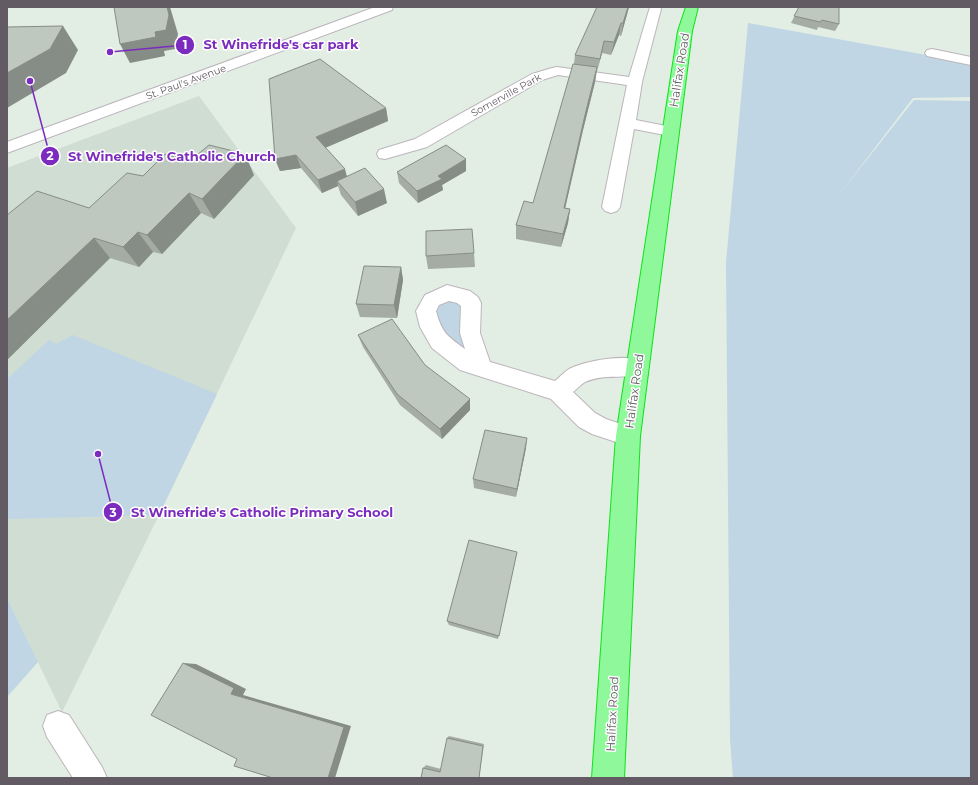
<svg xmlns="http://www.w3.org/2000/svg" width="978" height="785" font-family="Montserrat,sans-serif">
  <rect width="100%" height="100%" fill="#e2ede4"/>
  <!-- education -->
  <polygon fill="#d0ddd2" points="199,96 296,228 159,515 62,712 7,598 7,168"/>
  <!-- green -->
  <g fill="#c0d6e4">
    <polygon points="748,23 971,63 971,97 913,98 838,196 914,100 971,101 971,778 733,778 730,739 726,262"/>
    <polygon points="456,300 465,310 471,353 446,340 433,309 439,302"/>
    <polygon points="73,335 217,394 159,515 7,519 7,379 49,340 56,344"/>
    <polygon points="7,598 38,662 7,697"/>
  </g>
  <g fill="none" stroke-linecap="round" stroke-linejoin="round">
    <!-- minor casing -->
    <g stroke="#bcb5bc" stroke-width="2">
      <g id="minor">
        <polygon points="375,7 393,7 392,10 7,153 7,142"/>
        <polygon points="650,7 660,7 661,9 642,82 636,120 676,128 678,131 676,134 670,136 634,129 620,207 617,211 611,213 605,211 602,207 627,85 558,75 542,80 427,147 385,159 379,158 377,154 379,150 415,139 532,74 552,68 557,67 629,77"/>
        <polygon points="932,49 971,57 971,65 927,56 925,53 927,50"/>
        <path d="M447,285L470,291L478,297L481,303L480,333L490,362L555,381C559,378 564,372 569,369C587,360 625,354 645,361L648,367L645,373C626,380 604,373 585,382C581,384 577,389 573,392L595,413L606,419L636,429L640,436L636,443L628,446L592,434L579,427L551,399L460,370L432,348L420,327L416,311L425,295ZM449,301L457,303L461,306L460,333L465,349C447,336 442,333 436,311L439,305Z"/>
        <polygon points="58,711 69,715 102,767 107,778 73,778 47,737 43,726 47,715"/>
      </g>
    </g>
    <!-- highway casing -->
    <g stroke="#09e617" stroke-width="2">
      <polygon id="highway" points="686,7 698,7 692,31 640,436 624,778 592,778 616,436 678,31"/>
    </g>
    <!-- minor -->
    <use href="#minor" fill="#fff" fill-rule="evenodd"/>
    <!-- highway -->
    <use href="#highway" fill="#8ef89b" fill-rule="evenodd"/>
  </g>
  <!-- wall -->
  <g fill="#a4aca4">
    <polygon points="629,7 621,36 619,35 611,55 602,53 597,71 595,82 583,130 565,208 570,209 568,223 561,247 516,239 516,225 533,203 574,64 575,55"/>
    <polygon points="799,7 839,24 835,31 818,27 817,30 791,23"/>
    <polygon points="386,108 388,121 325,148 347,176 387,203 358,216 341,195 338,186 322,193 301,168 280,171 275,159"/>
    <polygon points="466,159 466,171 442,185 443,190 418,203 399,183 397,172"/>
    <polygon points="190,161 254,175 214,219 201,213 162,254 153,252 139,267 110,258 7,360 89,208 143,176"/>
    <polygon points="474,253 475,267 428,269 426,256"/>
    <polygon points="401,267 403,280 397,318 360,317 356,304"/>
    <polygon points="358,335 425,365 470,410 442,439 400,405 363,347"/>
    <polygon points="526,448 516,497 474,488 473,479"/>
    <polygon points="517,552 498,639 449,625 447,621"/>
    <polygon points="449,736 484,744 479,778 421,778 423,768 426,765 441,769 447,738"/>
  </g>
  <!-- shaded-wall -->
  <g fill="#868c86">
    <polygon points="167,7 170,7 178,34 175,49 164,51 165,56 130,63 120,44 155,32"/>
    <polygon points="628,7 629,7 621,36 623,23"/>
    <polygon points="621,23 619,35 611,55 614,42"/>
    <polygon points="63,26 78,50 66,73 7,108 7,73"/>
    <polygon points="604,41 602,53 597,71 600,59"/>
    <polygon points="597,67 595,82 583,130 562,222 564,208 585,115"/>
    <polygon points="386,108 388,121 320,150 316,137"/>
    <polygon points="245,154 254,175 214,219 202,199"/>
    <polygon points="296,155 301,168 280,171 275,159"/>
    <polygon points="466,159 466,171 442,185 443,190 418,203 417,191 438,176"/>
    <polygon points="345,169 348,181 337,181 338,186 322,193 318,180"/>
    <polygon points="384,189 387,203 358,216 355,202"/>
    <polygon points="189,193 201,213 162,254 147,235"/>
    <polygon points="570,209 568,223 561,247 563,234"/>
    <polygon points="138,232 153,252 139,267 123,247"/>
    <polygon points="94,238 110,258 7,360 7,320"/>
    <polygon points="401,267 403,280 397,318 394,305"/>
    <polygon points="470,399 470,410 442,439 440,429"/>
    <polygon points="527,438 526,448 516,497 517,489"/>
    <polygon points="183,663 196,664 246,689 243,695 351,726 335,778 328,778 231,694"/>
  </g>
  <!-- building -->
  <g fill="#bfc8bf" stroke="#868c86">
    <polygon points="114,7 167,7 169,15 166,30 155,32 156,37 120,44"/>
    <polygon points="597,7 628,7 623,23 621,23 614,42 604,41 600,59 575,55 596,9"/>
    <polygon points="799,7 839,7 839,24 822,20 820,22 794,16"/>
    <polygon points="63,26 50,49 7,73 7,27"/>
    <polygon points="320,59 386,108 316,137 345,169 318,180 296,155 275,159 269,79"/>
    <polygon points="573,64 597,67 585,115 564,208 570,209 563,234 516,225 524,201 533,203"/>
    <polygon points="209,145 245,154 202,199 189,193 147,235 138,232 123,247 94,238 7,320 7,215 37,191 89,208 127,173 143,176 165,154 190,161"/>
    <polygon points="446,145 466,159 438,176 442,179 417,191 397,172"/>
    <polygon points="365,168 384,189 355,202 337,181"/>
    <polygon points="472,229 474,253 426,256 426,231"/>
    <polygon points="364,266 401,267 394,305 356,304"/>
    <polygon points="392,319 425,365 470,399 440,429 397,394 358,335"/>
    <polygon points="485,430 527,438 517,489 473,479"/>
    <polygon points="469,540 517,552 499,636 447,621"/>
    <polygon points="183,663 234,688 231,694 344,727 328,778 273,778 234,766 237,759 151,715"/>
    <polygon points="447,738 483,746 479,778 421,778 423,768 440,772"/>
  </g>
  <g text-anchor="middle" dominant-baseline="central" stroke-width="3" stroke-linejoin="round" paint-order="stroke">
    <!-- far-street labels -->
    <g font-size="10" fill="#625b63" stroke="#fff">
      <text transform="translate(186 82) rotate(-20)">St. Paul's Avenue</text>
      <text transform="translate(506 95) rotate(-29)">Somerville Park</text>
    </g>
    <!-- street labels -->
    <g font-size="12" fill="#625b63" stroke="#fff">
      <text transform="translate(679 70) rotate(-81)">Halifax Road</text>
      <text transform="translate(634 391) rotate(-82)">Halifax Road</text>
      <text transform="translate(612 714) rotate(-87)">Halifax Road</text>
    </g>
  </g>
  <!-- callouts -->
  <path fill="none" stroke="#7b2cbf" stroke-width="1.5" d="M110 52L185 45M30 81L50 156M98 454L113 512"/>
  <g fill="#7b2cbf" stroke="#fff" stroke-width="1.5">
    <circle cx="110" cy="52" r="4"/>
    <circle cx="30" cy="81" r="4"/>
    <circle cx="98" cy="454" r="4"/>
    <circle cx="185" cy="45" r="10"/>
    <circle cx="50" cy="156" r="10"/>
    <circle cx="113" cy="512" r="10"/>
  </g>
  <g font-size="12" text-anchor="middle" font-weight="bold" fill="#fff">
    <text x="185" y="49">1</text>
    <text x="50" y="160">2</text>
    <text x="113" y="517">3</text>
  </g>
  <g font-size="13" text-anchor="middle" font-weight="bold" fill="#7b2cbf" stroke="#fff" stroke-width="3" stroke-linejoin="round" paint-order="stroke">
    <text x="281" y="49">St Winefride's car park</text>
    <text x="172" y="161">St Winefride's Catholic Church</text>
    <text x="262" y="517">St Winefride's Catholic Primary School</text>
  </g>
  <!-- border -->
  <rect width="978" height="785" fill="none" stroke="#625b63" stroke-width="16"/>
</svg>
